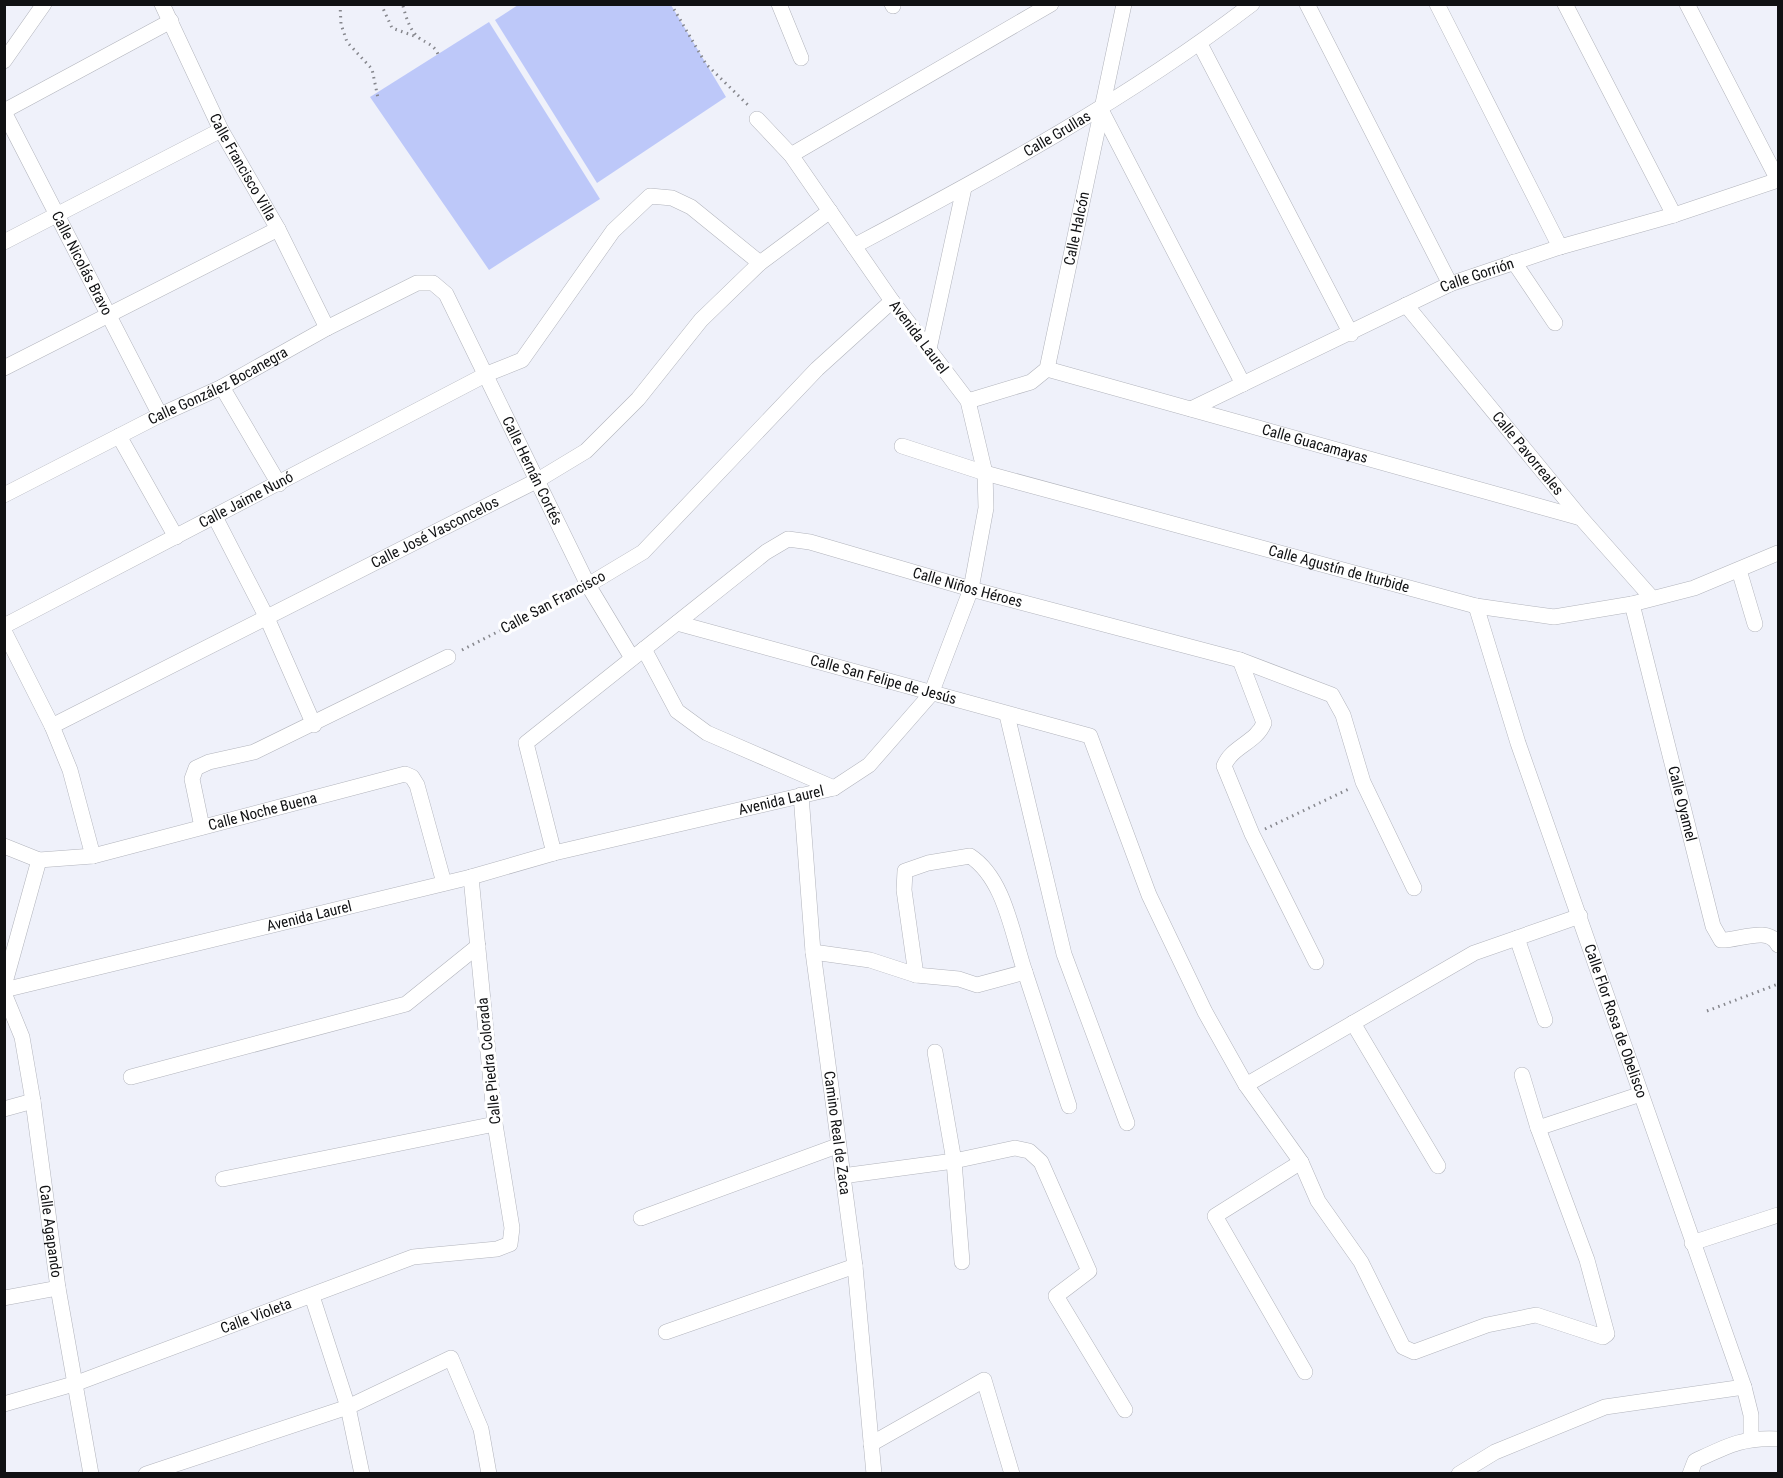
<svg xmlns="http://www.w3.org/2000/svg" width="1783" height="1478" font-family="'Roboto Condensed',sans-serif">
  <rect width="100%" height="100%" fill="#eff1fa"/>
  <!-- green -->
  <g fill="#bdc8f9">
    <polygon points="518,5 671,5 726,97 597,183 495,20"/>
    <polygon points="489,22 600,199 489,270 370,97"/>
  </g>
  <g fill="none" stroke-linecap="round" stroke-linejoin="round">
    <!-- street casing -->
    <g stroke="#b2b4bc" stroke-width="16">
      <g id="street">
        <path id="s1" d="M162,4L221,130L278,229L327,328"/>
        <polyline points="779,4 801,58"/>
        <polyline points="892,4 893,6"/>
        <polyline points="1307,4 1450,284"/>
        <polyline points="1437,4 1560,247"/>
        <polyline points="1565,4 1674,215"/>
        <polyline points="1687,4 1778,180"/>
        <polyline points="1200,44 1351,334"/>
        <polyline points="4,61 44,4"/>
        <polyline points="1101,110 1243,384"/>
        <polyline points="4,111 171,21"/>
        <path id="s2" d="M4,112L160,415"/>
        <polyline points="791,155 1051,4"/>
        <polyline points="4,242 221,130"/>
        <path id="s3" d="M854,246C992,173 1128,99 1252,4"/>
        <polyline points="1514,262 1555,323"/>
        <path id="s4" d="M1406,305L1581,518L1652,598"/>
        <polyline points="929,349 964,188"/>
        <polyline points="4,368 278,229"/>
        <path id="s5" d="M1047,369L1581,518"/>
        <polyline points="222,387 279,484"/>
        <path id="s6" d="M968,401L1031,382L1047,369L1124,4"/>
        <path id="s7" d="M1191,409L1450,284L1560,247L1674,215L1778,180"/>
        <polyline points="119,436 176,537"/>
        <path id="s8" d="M902,446L985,473L1476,606L1554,617L1632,604L1694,588L1778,553"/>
        <path id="s9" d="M4,495L160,415L222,387L327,328L417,283H433L446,294L588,585L632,658"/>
        <polyline points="215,517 267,618 314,725"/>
        <polyline points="1739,570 1755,624"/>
        <polyline points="588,585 643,552 817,369 892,301"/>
        <path id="s10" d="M1632,604L1713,926L1721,940C1738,941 1769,925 1778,945"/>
        <path id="s11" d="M1476,606L1518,743L1744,1387L1751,1415V1437"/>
        <path id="s12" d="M677,623L1090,736L1149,895L1205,1012L1246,1085L1301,1162L1318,1201L1361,1262L1403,1347L1414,1352L1487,1325L1536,1315L1603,1337L1607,1334L1587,1260L1538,1128L1522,1075"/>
        <path id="s13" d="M4,626L487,374L522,360L613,231L650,196L672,198L691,207L760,263"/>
        <polyline points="4,631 52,726 70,770 93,856"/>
        <polyline points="644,649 677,711 707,733 834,788"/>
        <path d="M1240,660L1264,723C1256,743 1232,746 1224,766L1252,834L1316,962"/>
        <polyline points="1007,715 1064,954 1127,1123"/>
        <path id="s14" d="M52,726L538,480L586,451L638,399L701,320L760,263L830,211"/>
        <path id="s15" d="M801,795L813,952L855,1266L874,1474"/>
        <polyline points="202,827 192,779 196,768 209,762 254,752 448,657"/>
        <path id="s16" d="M4,846L39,860L93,856L405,774L412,777L417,785L444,883"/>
        <path id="s17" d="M554,853L526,743L766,552L788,539L810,542L971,589L1240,660L1332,695L1343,715L1363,782L1414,888"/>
        <polyline points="1517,938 1545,1020"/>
        <polyline points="813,952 870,960 916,975 959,979 977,985 1025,972 1069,1106"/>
        <path d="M916,975L904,890L905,871L928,863L970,856C1005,879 1012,934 1025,972"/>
        <polyline points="4,986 39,860"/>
        <path id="s18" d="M4,990L471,877L554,853L834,788L869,765L931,694L971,589L986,508L985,473L968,401L892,301L791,155L757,119"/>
        <path id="s19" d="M4,993L22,1037L33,1101L58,1288L91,1474"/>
        <polyline points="1353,1023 1438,1166"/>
        <polyline points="935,1052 954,1161 962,1262"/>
        <polyline points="131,1077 406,1004 478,946"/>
        <polyline points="1246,1085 1474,953 1580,916"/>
        <polyline points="4,1109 33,1101"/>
        <polyline points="1538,1128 1641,1094"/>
        <polyline points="1301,1162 1215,1216 1305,1372"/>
        <polyline points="842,1176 954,1161 1015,1148 1029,1151 1041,1162 1089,1271 1056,1296 1125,1410"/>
        <polyline points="223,1179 495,1124"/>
        <polyline points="641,1218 837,1146"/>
        <polyline points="1692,1243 1778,1215"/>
        <polyline points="312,1296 348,1407 362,1474"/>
        <polyline points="4,1298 58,1288"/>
        <polyline points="666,1332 855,1266"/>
        <path id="s20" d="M4,1404L77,1383L413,1257L497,1249L510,1244L512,1228L495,1124L471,877"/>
        <polyline points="871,1444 984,1380 1012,1474"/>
        <polyline points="146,1474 348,1407 451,1358 481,1429 489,1474"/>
        <polyline points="1459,1474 1495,1452 1605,1407 1744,1387"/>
        <path d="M1690,1474L1695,1461C1727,1446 1743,1437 1778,1439"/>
      </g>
    </g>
    <!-- path -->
    <g stroke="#86878d" stroke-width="3" stroke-dasharray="1.5 4.5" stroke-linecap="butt">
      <polyline points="340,4 341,24 347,42 372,69 378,98"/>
      <polyline points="381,4 392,28 417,37"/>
      <polyline points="671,4 706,64 750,107"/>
      <path d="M403,6C406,17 410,31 419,38C428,44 433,44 438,54"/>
      <polyline points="462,650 576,592"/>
      <polyline points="1265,829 1351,788"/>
      <polyline points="1707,1011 1778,984"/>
    </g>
    <!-- street -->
    <use href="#street" stroke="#fff" stroke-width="15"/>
  </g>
  <g text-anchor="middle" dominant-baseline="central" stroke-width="6" stroke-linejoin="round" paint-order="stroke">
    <!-- street labels -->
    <g font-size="15" fill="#101113" stroke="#fff">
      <text stroke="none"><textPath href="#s3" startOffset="232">Calle Grullas</textPath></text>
      <text stroke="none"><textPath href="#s1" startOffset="182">Calle Francisco Villa</textPath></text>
      <text stroke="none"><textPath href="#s6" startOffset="230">Calle Halcón</textPath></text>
      <text stroke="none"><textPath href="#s2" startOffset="170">Calle Nicolás Bravo</textPath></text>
      <text stroke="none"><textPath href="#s7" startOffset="316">Calle Gorrión</textPath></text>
      <text transform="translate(919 337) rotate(53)">Avenida Laurel</text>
      <text stroke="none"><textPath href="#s9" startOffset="240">Calle González Bocanegra</textPath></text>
      <text stroke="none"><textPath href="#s5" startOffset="278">Calle Guacamayas</textPath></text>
      <text stroke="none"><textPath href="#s4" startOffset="192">Calle Pavorreales</textPath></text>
      <text stroke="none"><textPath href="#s9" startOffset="694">Calle Hernán Cortés</textPath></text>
      <text stroke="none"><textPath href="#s13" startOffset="273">Calle Jaime Nunó</textPath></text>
      <text stroke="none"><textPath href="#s14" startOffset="429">Calle José Vasconcelos</textPath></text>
      <text stroke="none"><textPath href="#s8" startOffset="454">Calle Agustín de Iturbide</textPath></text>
      <text stroke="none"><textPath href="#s17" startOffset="632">Calle Niños Héroes</textPath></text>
      <text transform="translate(553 602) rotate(-28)">Calle San Francisco</text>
      <text stroke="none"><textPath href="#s12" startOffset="214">Calle San Felipe de Jesús</textPath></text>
      <text stroke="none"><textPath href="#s18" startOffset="800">Avenida Laurel</textPath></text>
      <text stroke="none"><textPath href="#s10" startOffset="206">Calle Oyamel</textPath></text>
      <text stroke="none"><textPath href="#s16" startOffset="267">Calle Noche Buena</textPath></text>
      <text stroke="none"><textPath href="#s18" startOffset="314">Avenida Laurel</textPath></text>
      <text stroke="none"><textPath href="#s11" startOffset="438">Calle Flor Rosa de Obelisco</textPath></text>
      <text transform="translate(489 1061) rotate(-96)">Calle Piedra Colorada</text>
      <text stroke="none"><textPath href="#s15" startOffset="340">Camino Real de Zaca</textPath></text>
      <text stroke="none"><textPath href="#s19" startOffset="244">Calle Agapando</textPath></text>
      <text stroke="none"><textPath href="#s20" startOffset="267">Calle Violeta</textPath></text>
    </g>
  </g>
  <!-- border -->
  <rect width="1783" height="1478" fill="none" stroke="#101113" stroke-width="12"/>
</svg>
